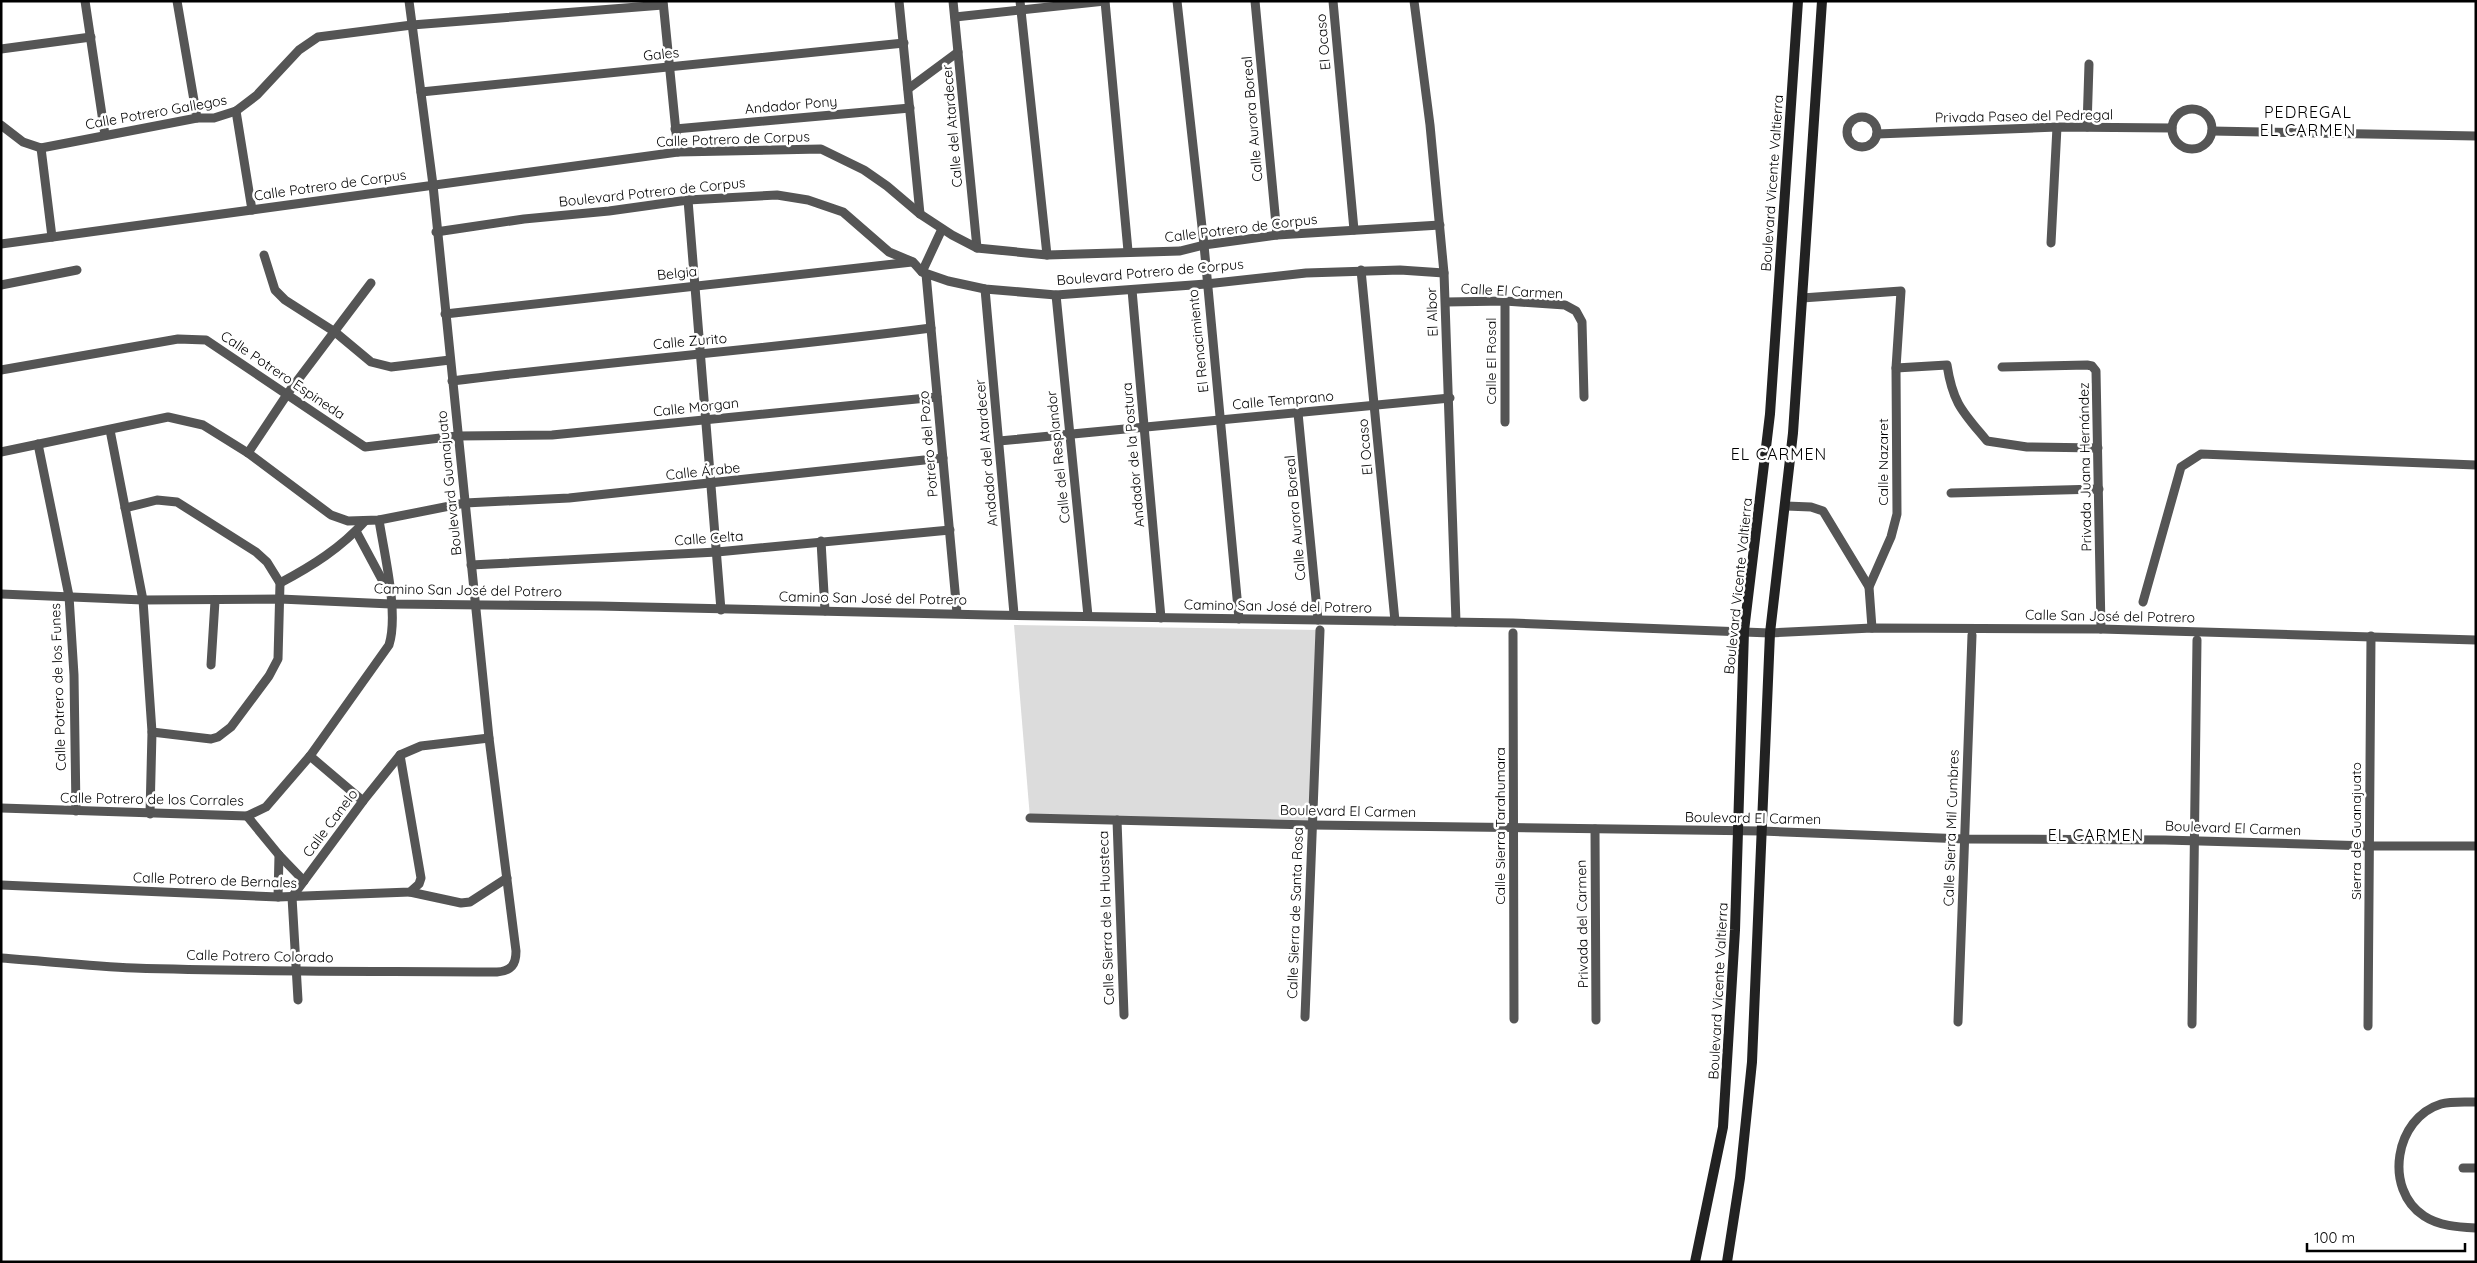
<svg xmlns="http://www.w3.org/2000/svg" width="2477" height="1263" font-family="Quicksand,sans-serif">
  <rect width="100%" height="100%" fill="#fff"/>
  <!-- green -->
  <polygon fill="#dcdcdc" points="1014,625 1320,630 1312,825 1030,818"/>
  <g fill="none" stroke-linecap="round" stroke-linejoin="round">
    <!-- minor -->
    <g stroke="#555" stroke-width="9">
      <polyline points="85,1 105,135"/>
      <polyline points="177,1 197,118"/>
      <polyline points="663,1 678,152"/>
      <polyline points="899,1 920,214"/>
      <polyline points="953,1 977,248"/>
      <polyline points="1020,1 1047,255"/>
      <polyline points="1177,1 1204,245 1239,619"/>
      <polyline points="1255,1 1277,235"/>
      <polyline points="1333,1 1354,230"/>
      <polyline points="1414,1 1430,125 1444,273 1456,622"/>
      <polyline points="955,17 1105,1 1128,251"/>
      <polyline points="1,49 91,37"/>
      <polyline points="908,89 958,52"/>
      <polyline points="421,92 904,43"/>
      <circle cx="2192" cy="129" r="20"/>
      <polyline points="236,111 252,210"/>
      <circle cx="1862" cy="132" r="15"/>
      <polyline points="1,125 23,142 41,148 197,118 214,118 236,111 257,95 299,50 318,37 412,25 663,5"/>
      <polyline points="2087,127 2089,64"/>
      <polyline points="675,129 910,108"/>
      <polyline points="2212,131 2476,136"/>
      <polyline points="1877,134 2057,127 2172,128"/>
      <polyline points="41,148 52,237"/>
      <polyline points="688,200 721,610"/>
      <polyline points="436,232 524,219 609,211 688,200 777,195 808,200 843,212 889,252 913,262 922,272 948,281 985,289 1056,295 1206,284 1306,273 1400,270 1444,273"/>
      <polyline points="2051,243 2057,127"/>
      <polyline points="1,244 678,152 821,149 864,170 887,186 920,214 952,235 977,248 1047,255 1180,251 1204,245 1277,235 1440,225"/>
      <polyline points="264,255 275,290 285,300 335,332 371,362 391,367 450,360"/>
      <polyline points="1361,270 1395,621"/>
      <polyline points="922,272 942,229"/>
      <polyline points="926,274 957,613"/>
      <polyline points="1,285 77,270"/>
      <polyline points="985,289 1014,614"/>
      <polyline points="1132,290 1161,618"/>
      <polyline points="1056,295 1088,616"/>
      <polyline points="1802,298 1901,291 1896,368 1897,514 1891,537 1869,587 1872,628"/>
      <polyline points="1505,301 1505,422"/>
      <polyline points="1446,302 1505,301 1565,305 1576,311 1582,322 1584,397"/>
      <polyline points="445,314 912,262"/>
      <polyline points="2002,367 2087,365 2092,366 2096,371 2101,629"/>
      <path d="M1896,368L1947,365C1953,404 1963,412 1987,441L2027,447L2098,448"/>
      <polyline points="1,370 178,339 206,340 365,447 457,436 552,435 937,397"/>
      <path d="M452,381C611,361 771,349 931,328"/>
      <polyline points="1298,413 1318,620"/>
      <polyline points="110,430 143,600 152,732 150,814"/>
      <polyline points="999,441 1450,398"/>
      <polyline points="38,444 69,596 74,675 76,811"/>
      <polyline points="1,452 168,417 203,425 248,453 331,515 348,521 379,520 465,503 569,498 943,458"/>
      <polyline points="248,453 288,393 371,283"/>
      <polyline points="1951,493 2099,489"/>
      <polyline points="1786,506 1811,507 1823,511 1869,587"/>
      <polyline points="125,508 157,500 177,502 256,552 267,562 280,583 278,659 269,676 231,727 218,737 211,739 152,732"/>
      <polyline points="356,531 386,587"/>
      <polyline points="821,541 825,611"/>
      <polyline points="471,565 717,552 950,530"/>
      <path d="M280,583C312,566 341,548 365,521"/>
      <polyline points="1,594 143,600 280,599 391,604 599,606 989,615 1513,623 1770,633 1872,628 2101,629 2476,640"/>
      <polyline points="2143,602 2181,467 2201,454 2476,465"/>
      <polyline points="1513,633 1514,1019"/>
      <polyline points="211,665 215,601"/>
      <polyline points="310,756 363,801"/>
      <path d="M1,808L247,816L266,807L310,756L389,645C399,613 384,553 379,520"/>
      <polyline points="247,816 279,855 278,897"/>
      <polyline points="1030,818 1312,825 1762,831 1965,839 2165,840 2370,846 2476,846"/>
      <polyline points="1117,820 1124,1015"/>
      <polyline points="1595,829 1596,1020"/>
      <polyline points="279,855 304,881"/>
      <polyline points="1,885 278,897 410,892 419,884 421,878 400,755"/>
      <polyline points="410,892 461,903 470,902 507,878"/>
      <path d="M1,958C45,961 89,966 134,968C255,972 376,971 497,972C511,971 516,965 516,951L489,738L433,185L409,1"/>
      <polyline points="298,1000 292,897 363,801 400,755 421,746 489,738"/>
      <polyline points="1305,1017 1320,630"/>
      <polyline points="1958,1022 1972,635"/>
      <polyline points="2192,1024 2197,640"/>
      <polyline points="2368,1026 2371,636"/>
      <path d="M2476,1102C2465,1102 2451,1101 2441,1104C2395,1118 2383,1189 2424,1216C2439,1226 2458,1227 2476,1228"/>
      <polyline points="2463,1168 2476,1168"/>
    </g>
    <!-- secondary -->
    <g stroke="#222" stroke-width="10">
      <polyline points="1695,1262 1723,1127 1735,930 1744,631 1770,414 1798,1"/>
      <polyline points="1727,1262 1740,1178 1752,1062 1770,633 1793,433 1822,1"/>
    </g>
  </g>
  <g text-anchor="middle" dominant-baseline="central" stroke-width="5" stroke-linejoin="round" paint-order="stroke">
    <!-- street labels -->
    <g font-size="14" fill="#000" stroke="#fff">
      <text transform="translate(1323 42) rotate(-95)">El Ocaso</text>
      <text transform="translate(661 54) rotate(-6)">Gales</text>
      <text transform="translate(791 105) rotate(-5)">Andador Pony</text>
      <text transform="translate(156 112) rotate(-10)">Calle Potrero Gallegos</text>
      <text transform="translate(2024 116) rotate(-1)">Privada Paseo del Pedregal</text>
      <text transform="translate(1252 119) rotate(-95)">Calle Aurora Boreal</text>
      <text transform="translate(952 126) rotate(-95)">Calle del Atardecer</text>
      <text transform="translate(733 139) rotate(-2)">Calle Potrero de Corpus</text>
      <text transform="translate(1772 183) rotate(-86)">Boulevard Vicente Valtierra</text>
      <text transform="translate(330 185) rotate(-8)">Calle Potrero de Corpus</text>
      <text transform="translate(652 192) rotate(-6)">Boulevard Potrero de Corpus</text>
      <text transform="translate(1241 228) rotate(-7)">Calle Potrero de Corpus</text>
      <text transform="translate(1150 272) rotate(-5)">Boulevard Potrero de Corpus</text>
      <text transform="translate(677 273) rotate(-6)">Belgia</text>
      <text transform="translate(1512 291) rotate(3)">Calle El Carmen</text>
      <text transform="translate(1432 312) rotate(-92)">El Albor</text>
      <text transform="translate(690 341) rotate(-5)">Calle Zurito</text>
      <text transform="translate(1198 341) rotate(-96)">El Renacimiento</text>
      <text transform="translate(1491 361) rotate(-90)">Calle El Rosal</text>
      <text transform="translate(283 375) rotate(34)">Calle Potrero Espineda</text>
      <text transform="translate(1283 400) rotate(-5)">Calle Temprano</text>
      <text transform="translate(696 407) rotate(-6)">Calle Morgan</text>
      <text transform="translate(928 444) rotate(-95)">Potrero del Pozo</text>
      <text transform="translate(1365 447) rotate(-95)">El Ocaso</text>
      <text transform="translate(986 453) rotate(-95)">Andador del Atardecer</text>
      <text transform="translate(1133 455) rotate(-95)">Andador de la Postura</text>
      <text transform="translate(1058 457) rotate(-96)">Calle del Resplandor</text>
      <text transform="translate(1883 462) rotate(-90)">Calle Nazaret</text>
      <text transform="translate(2085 467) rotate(-91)">Privada Juana Hernández</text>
      <text transform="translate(703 471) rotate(-6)">Calle Árabe</text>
      <text transform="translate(449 483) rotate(-96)">Boulevard Guanajuato</text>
      <text transform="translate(1295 518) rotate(-95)">Calle Aurora Boreal</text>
      <text transform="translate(709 538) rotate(-4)">Calle Celta</text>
      <text transform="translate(1738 586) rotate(-84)">Boulevard Vicente Valtierra</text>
      <text transform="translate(468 590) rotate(1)">Camino San José del Potrero</text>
      <text transform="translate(873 598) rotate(1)">Camino San José del Potrero</text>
      <text transform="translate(1278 606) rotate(1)">Camino San José del Potrero</text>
      <text transform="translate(2110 616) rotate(1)">Calle San José del Potrero</text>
      <text transform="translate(58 687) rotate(-92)">Calle Potrero de los Funes</text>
      <text transform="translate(152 799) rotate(1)">Calle Potrero de los Corrales</text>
      <text transform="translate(1348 811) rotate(1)">Boulevard El Carmen</text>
      <text transform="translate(1753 818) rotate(1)">Boulevard El Carmen</text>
      <text transform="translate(330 823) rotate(-53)">Calle Canelo</text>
      <text transform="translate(1500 826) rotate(-90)">Calle Sierra Tarahumara</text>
      <text transform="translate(1951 828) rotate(-88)">Calle Sierra Mil Cumbres</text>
      <text transform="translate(2233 828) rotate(2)">Boulevard El Carmen</text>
      <text transform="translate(2356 831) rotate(-90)">Sierra de Guanajuato</text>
      <text transform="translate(215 880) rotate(2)">Calle Potrero de Bernales</text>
      <text transform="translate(1295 913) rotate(-88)">Calle Sierra de Santa Rosa</text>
      <text transform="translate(1106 918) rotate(-92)">Calle Sierra de la Huasteca</text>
      <text transform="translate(1582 924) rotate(-91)">Privada del Carmen</text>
      <text transform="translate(260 956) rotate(1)">Calle Potrero Colorado</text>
      <text transform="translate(1718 991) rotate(-87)">Boulevard Vicente Valtierra</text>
    </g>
    <!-- quarter labels -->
    <g font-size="16" letter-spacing="1" fill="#000" stroke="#fff">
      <text x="2308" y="112">PEDREGAL<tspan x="2308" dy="18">EL CARMEN</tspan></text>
      <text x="1779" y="454">EL CARMEN</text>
      <text x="2096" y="835">EL CARMEN</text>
    </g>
  </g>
  <!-- border -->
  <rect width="2477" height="1263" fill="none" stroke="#000000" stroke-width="5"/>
  <!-- scale -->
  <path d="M2307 1243v8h158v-8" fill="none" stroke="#000000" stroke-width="2.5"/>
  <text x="2314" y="1243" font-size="15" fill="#000000" stroke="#ffffff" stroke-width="4" paint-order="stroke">100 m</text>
</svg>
